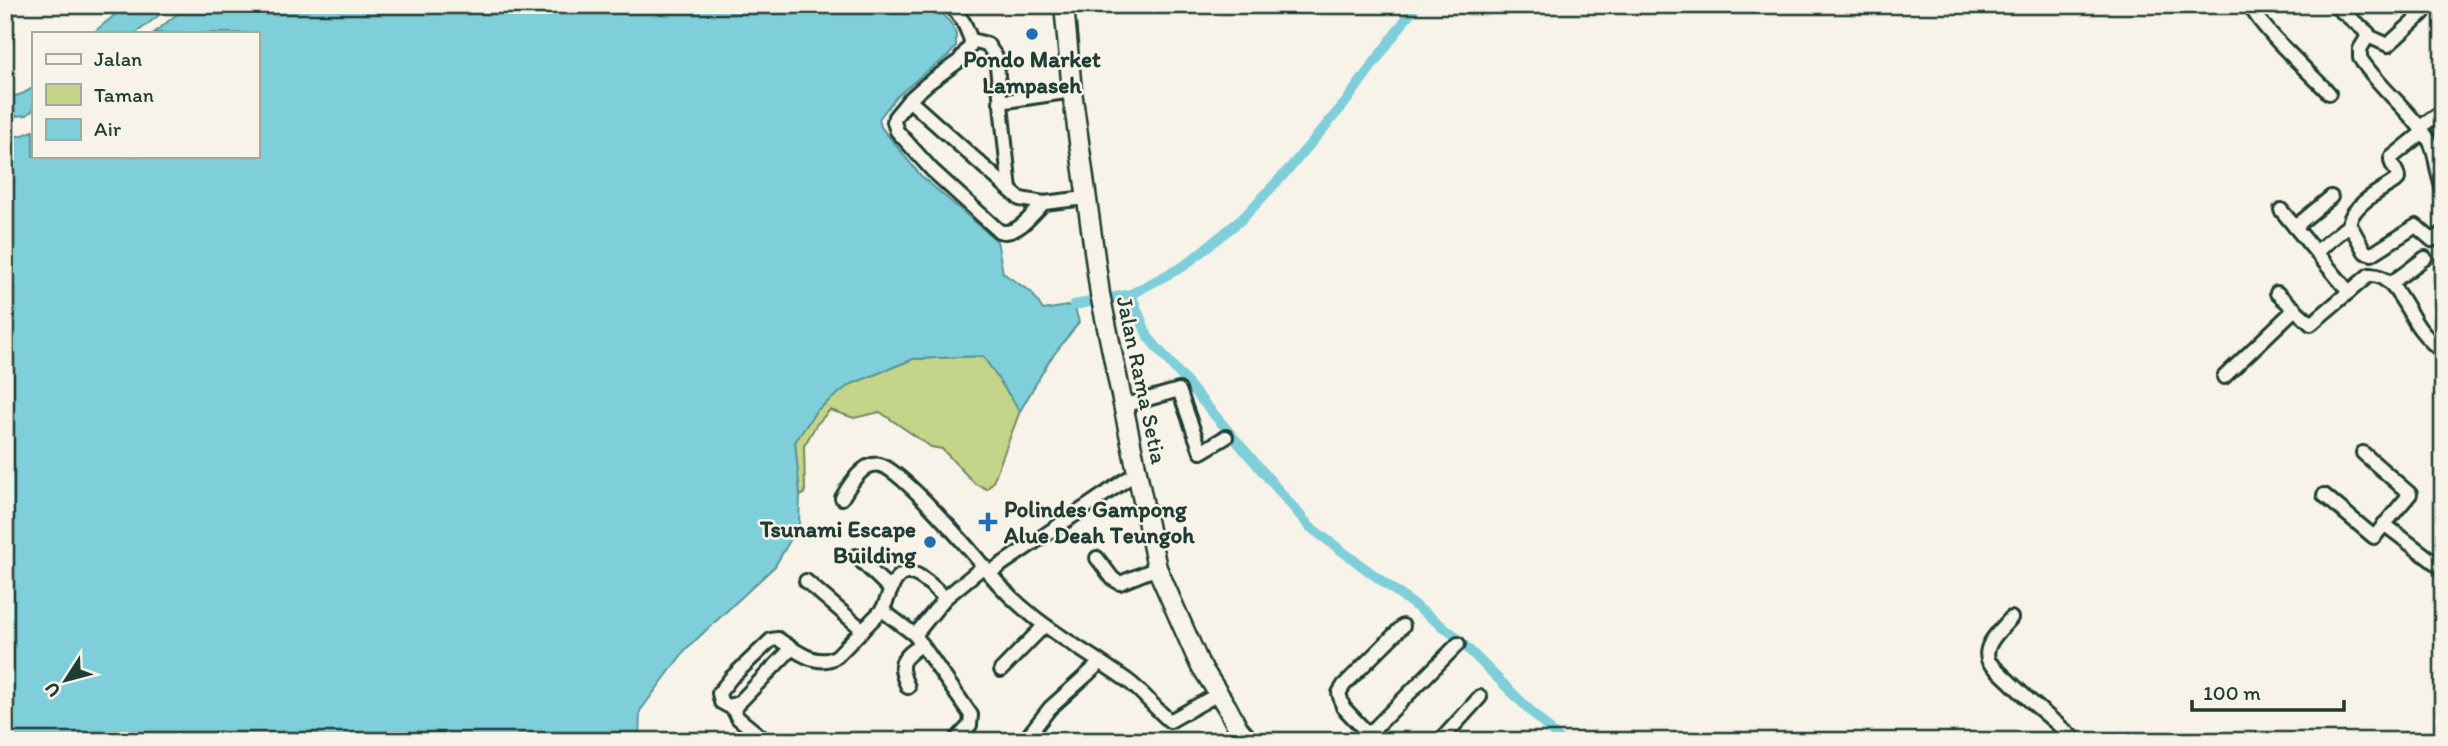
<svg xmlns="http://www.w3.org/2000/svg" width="2448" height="746" font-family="Itim,sans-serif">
  <rect width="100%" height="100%" fill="#f7f3e8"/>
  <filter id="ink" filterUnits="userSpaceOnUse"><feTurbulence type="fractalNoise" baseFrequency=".0143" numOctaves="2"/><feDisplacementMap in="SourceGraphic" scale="14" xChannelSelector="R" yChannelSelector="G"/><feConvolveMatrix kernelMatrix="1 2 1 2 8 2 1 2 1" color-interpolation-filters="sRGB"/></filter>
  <g filter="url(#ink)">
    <!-- green -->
    <polygon fill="#c4d489" stroke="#72885e" stroke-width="2" points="983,356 1020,411 993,482 987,489 975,484 942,449 931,447 880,412 854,418 830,410 816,425 804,446 805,491 803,495 800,496 795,442 816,411 849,385 913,359"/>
    <!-- water -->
    <g fill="#7fcfda" stroke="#599598" stroke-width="2">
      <polygon points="127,5 172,5 136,33 93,33"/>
      <polygon points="188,5 936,5 953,26 956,35 956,47 948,56 922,75 895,98 879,119 881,127 920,175 997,241 1003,273 1032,293 1043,310 1074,305 1079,322 1049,361 1020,411 983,356 913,359 849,385 816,411 795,442 800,495 799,525 775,566 686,649 640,711 639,741 5,741 5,135 21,136 33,131 33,156 257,156 257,33 154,33"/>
      <polygon points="33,88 33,110 27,115 5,117 5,99 22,94"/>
    </g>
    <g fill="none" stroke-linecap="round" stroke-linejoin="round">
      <!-- canal -->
      <g stroke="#7fcfda" stroke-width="10">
        <polyline points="1131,294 1184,266 1242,219 1289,169 1345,103 1416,5"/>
        <polyline points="1074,305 1131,294 1148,337 1310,527 1454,635 1561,741"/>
      </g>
      <!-- street casing -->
      <g stroke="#1f3d34" stroke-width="18">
        <g id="street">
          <path d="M951,5L964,23L971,40L970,46L959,61L927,84L909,100L895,117L894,122L897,131L932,170L999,231C1017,237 1032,214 1044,203"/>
          <path d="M2251,5C2253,21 2314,77 2329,93"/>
          <path d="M2334,5L2368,33V36L2360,49V58C2379,88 2410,110 2429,140C2438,155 2435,172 2443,188"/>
          <polyline points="2368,36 2388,45 2423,13"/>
          <polyline points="971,40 987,44 996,57 1010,190"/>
          <polyline points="909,100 1020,199 1044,203 1086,198"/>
          <polyline points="1000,102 1072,91"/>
          <polyline points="2420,127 2443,111"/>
          <path d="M2423,132L2391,158C2390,166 2399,171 2398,179C2382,190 2354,203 2349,223L2365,252L2372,254L2416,226L2432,240L2443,233"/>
          <polyline points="2281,210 2349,292"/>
          <polyline points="2295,227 2331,197"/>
          <polyline points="2316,252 2344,229"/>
          <polyline points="2390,284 2425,258"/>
          <path d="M2277,293L2311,324L2369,275C2394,273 2407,312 2420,329C2427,338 2434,345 2443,352"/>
          <polyline points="2224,377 2295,309"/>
          <polyline points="1123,406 1179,390 1201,452 1226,437"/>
          <polyline points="2324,495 2374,537 2410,494 2363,453"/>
          <path d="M842,498C849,486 863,461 880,465C902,470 972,552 989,573C1031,624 1076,644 1128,681C1143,692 1155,709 1170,721L1218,694"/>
          <polyline points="2384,524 2443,569"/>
          <polyline points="856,556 891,590"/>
          <polyline points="1097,558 1113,579 1120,583 1157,568"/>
          <polyline points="989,573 1136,473"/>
          <polyline points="806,581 863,630"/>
          <path d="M882,610C887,602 889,592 894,583C908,558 932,586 945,598"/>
          <path d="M2011,618C2001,630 1981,646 1989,662L2028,699L2077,741"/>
          <polyline points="1001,670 1044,626"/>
          <path d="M908,687C896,662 902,659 922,644"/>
          <path d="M736,704L728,706L721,702L719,693L731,678L771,640L778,639C795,650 817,669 837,656L882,610L915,635"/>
          <polyline points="1369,734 1458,644"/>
          <polyline points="766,741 738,718 733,709 792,648"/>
          <polyline points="955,741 970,725 971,715 915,635 945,598 984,566"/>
          <polyline points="1024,741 1050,708 1100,663"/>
          <polyline points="1375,741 1343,707 1339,693 1344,685 1403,626"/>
          <polyline points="1440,741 1480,697"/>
        </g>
      </g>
      <!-- secondary casing -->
      <g stroke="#1f3d34" stroke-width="23">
        <polyline id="secondary" points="1064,5 1072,91 1100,294 1157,568 1199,663 1227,707 1238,728 1249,741"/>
      </g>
      <!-- street -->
      <use href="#street" stroke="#f7f3e8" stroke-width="12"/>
      <!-- secondary -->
      <use href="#secondary" stroke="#f7f3e8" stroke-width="18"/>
    </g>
  </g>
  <!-- markers -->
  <g fill="#1f6fb2" stroke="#f7f3e8" stroke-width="2.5">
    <circle cx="1032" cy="34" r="7"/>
    <path d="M984.5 511.5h7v7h7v7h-7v7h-7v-7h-7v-7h7z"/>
    <circle cx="930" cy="542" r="7"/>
  </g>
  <g text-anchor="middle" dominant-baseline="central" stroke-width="5" stroke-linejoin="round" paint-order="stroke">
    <!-- poi labels -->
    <g font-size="23" font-weight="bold" fill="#1f3d34" stroke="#f7f3e8">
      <text x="1032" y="59">Pondo Market<tspan x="1032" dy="26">Lampaseh</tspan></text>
      <text x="1004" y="509" text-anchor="start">Polindes Gampong<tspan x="1004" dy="26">Alue Deah Teungoh</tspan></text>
      <text x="916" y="529" text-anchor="end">Tsunami Escape<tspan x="916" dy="26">Building</tspan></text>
    </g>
    <!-- street labels -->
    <g font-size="23" fill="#1f3d34" stroke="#f7f3e8">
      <text transform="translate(1142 380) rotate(78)">Jalan Rama Setia</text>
    </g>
  </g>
  <!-- margin -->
  <rect width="2448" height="746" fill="none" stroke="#f7f3e8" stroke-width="28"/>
  <rect x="14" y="14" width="2420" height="718" fill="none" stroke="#1f3d34" stroke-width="2.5" filter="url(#ink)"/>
  <!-- legend -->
  <rect x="32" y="32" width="228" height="126" fill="#f7f3e8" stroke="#a1aaa0" stroke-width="2"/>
  <rect x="46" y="54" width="35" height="10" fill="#f7f3e8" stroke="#a1aaa0" stroke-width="2"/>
  <text x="94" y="66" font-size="21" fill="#1f3d34">Jalan</text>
  <rect x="46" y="84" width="35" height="21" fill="#c4d489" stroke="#a1aaa0" stroke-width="2"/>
  <text x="94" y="102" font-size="21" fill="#1f3d34">Taman</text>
  <rect x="46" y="119" width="35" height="21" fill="#7fcfda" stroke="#a1aaa0" stroke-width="2"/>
  <text x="94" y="136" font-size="21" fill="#1f3d34">Air</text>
  <!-- north arrow -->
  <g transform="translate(66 680) rotate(234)" stroke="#f7f3e8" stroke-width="5" paint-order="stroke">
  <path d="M0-5L12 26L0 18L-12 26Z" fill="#1f3d34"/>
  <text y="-10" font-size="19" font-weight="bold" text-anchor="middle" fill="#1f3d34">U</text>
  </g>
  <!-- scale -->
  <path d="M2192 700v10h152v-10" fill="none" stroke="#1f3d34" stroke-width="3.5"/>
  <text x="2203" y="700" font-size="21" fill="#1f3d34" stroke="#f7f3e8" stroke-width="5" paint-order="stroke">100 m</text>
</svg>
